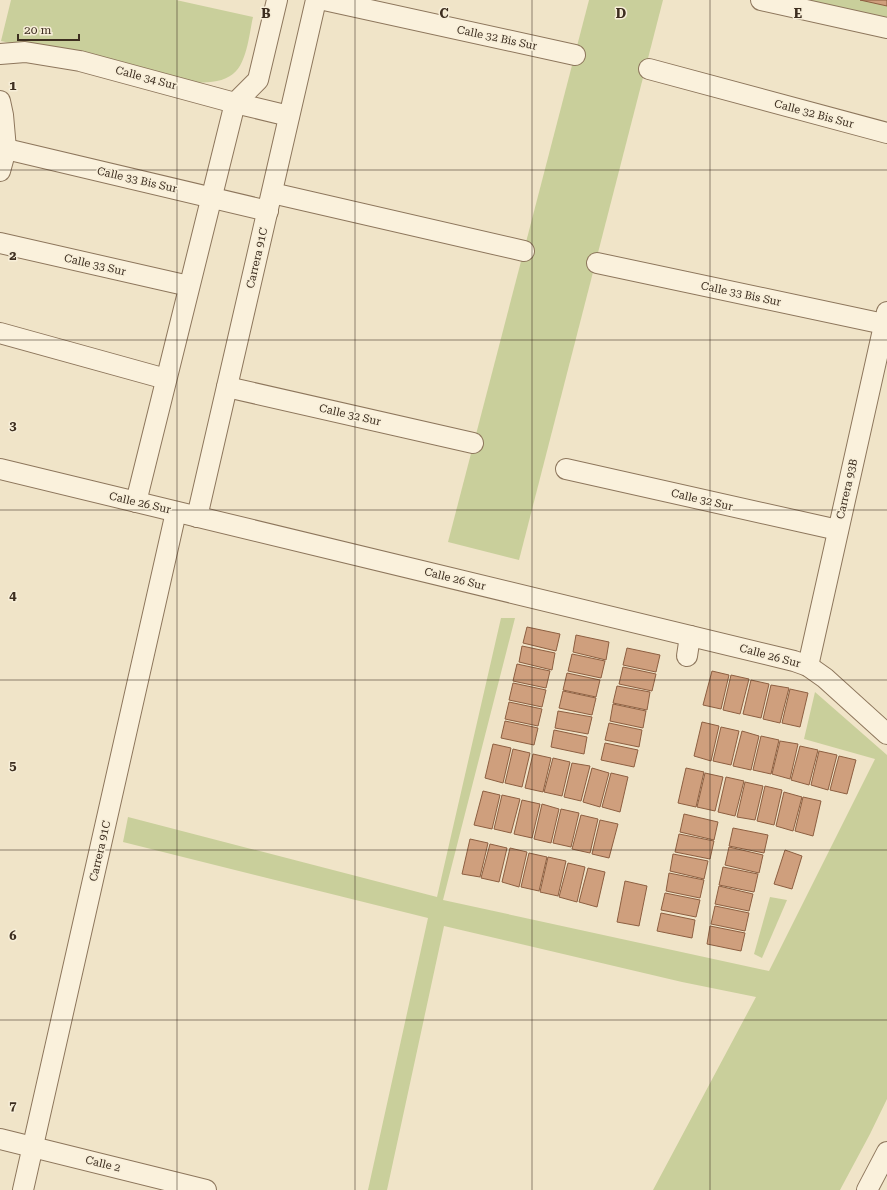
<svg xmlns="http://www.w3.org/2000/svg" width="887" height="1190" font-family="'Roboto Serif',serif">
  <rect width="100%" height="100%" fill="#f0e4c8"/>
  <!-- green -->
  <g fill="#c9cf9b">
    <path d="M11,0H176L253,17C249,34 247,67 230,76C219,83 206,82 194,83L29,42L14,44L1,41Z"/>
    <polygon points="589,0 663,0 519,560 448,542"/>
    <polygon points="805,0 887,0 887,19"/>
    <polygon points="501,618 515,618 443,900 769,971 875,759 804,739 815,692 887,755 887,1099 870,1134 840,1190 653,1190 756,997 682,982 444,926 387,1190 368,1190 428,918 123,842 128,817 437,897"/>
    <polygon points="770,897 787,900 762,958 754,954"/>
  </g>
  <!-- building -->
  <g fill="#cf9f7d" stroke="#8d5f41">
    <polygon points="860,0 887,0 887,6"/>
    <polygon points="527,627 560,634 556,651 523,643"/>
    <polygon points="576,635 609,642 606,660 573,652"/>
    <polygon points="522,646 555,653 552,670 519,662"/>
    <polygon points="627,648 660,655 656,672 623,665"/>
    <polygon points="572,654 605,661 601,678 568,671"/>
    <polygon points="517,664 550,671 546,688 513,681"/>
    <polygon points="623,667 656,674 652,691 619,684"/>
    <polygon points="712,671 729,675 721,709 703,705"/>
    <polygon points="567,673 600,680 596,697 563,690"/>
    <polygon points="731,675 749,679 740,714 723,710"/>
    <polygon points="751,680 769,684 761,718 743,714"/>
    <polygon points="513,683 546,690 542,707 509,700"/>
    <polygon points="771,685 789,688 780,723 763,719"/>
    <polygon points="617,686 650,692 647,710 613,703"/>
    <polygon points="790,689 808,693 800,727 782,723"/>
    <polygon points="563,691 596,698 592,715 559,708"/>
    <polygon points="509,702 542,709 538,726 505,719"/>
    <polygon points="613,704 646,711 643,728 610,721"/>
    <polygon points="558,711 592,717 588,734 555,728"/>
    <polygon points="505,721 538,728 534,745 501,738"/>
    <polygon points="702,722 719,726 711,761 694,756"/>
    <polygon points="609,723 642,730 639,747 605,740"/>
    <polygon points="721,727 739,731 731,765 713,761"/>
    <polygon points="554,730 587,737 584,754 551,747"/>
    <polygon points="742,731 759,736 751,770 733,766"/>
    <polygon points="761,736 779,740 771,774 753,770"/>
    <polygon points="780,741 798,744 790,779 772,774"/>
    <polygon points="605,743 638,750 634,767 601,760"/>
    <polygon points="493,744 511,748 503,783 485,778"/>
    <polygon points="800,746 818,750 809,785 791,780"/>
    <polygon points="513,749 530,753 522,787 505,783"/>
    <polygon points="819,751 837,755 828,790 811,785"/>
    <polygon points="533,754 551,758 543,792 525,788"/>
    <polygon points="839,756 856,760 847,794 830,790"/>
    <polygon points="553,758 570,762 562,796 544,792"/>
    <polygon points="572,763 590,766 581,801 564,797"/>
    <polygon points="592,768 609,773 600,807 583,802"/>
    <polygon points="686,768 704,772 696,807 678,803"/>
    <polygon points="611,773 628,777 620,812 602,807"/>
    <polygon points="705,773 723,777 715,811 697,807"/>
    <polygon points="726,777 744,781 735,816 718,812"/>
    <polygon points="745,782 763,786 755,820 737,817"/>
    <polygon points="765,786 782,790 774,825 757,821"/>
    <polygon points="483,791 500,795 492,829 474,825"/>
    <polygon points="784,792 802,797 793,831 776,826"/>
    <polygon points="502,795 520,799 511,833 494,829"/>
    <polygon points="803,797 821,801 813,836 795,831"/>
    <polygon points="522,800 540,804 532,838 514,834"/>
    <polygon points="542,804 559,809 551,843 534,839"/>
    <polygon points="561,809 579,813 571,847 553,843"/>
    <polygon points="684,814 718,822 714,840 680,832"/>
    <polygon points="581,815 598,819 590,853 572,849"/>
    <polygon points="600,820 618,824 609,858 592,854"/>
    <polygon points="733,828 768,835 764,853 729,846"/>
    <polygon points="679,834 714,841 710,859 675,852"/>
    <polygon points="470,839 488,843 480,877 462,874"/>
    <polygon points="490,844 507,848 499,882 481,878"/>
    <polygon points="729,847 763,855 759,873 725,865"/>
    <polygon points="510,848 527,852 519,887 502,882"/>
    <polygon points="785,850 802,856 792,889 774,884"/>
    <polygon points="529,853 547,857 539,891 521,887"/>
    <polygon points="673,854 708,861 704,879 670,871"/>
    <polygon points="548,857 566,861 558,896 540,892"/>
    <polygon points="568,863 585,867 577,902 559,897"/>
    <polygon points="723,867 758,874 754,892 719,885"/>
    <polygon points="588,868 605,872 597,907 579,902"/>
    <polygon points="669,873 704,880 700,898 666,891"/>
    <polygon points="625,881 647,886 639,926 617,922"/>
    <polygon points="719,886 753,894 749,911 715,904"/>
    <polygon points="665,893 700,900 696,917 661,910"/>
    <polygon points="715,906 749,913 745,931 711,924"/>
    <polygon points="661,913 695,920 692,938 657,931"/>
    <polygon points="710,926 745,933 741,951 707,944"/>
  </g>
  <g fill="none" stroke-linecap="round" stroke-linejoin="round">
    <!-- minor casing -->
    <g stroke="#8d765c" stroke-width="22">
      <g id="minor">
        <polyline points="324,0 575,55"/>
        <polyline points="761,0 887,28"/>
        <polyline points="0,54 25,52 80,61 235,103 289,116"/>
        <polyline points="649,69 887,133"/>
        <polyline points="0,101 3,115 6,149 0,171"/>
        <polyline points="6,149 268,211"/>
        <polyline points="272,193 524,251"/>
        <polyline points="0,243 189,286"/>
        <polyline points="597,263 884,324"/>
        <polyline points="0,333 166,379"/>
        <polyline points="227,387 473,443"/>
        <polyline points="0,469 794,661 808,666 825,678 887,734"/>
        <polyline points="566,469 838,530"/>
        <polyline points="136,502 235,103 258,80 277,0"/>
        <polyline points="197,517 316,0"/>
        <polyline points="687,656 690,636"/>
        <polyline points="808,666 887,312"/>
        <polyline points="0,1139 206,1190"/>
        <polyline points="23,1190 176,512"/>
        <polyline points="867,1190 887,1152"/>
      </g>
    </g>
    <!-- minor -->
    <use href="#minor" stroke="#faf1dc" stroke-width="20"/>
  </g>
  <!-- grid -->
  <path fill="none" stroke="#3d2e20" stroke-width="1" stroke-opacity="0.55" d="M177,0V1190M355,0V1190M532,0V1190M710,0V1190M0,170H887M0,340H887M0,510H887M0,680H887M0,850H887M0,1020H887"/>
  <g text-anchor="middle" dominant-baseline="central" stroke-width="3" stroke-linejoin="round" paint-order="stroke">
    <!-- street labels -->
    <g font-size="11" fill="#3d2e20" stroke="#f7eed8">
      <text transform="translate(497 38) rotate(12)">Calle 32 Bis Sur</text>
      <text transform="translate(146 78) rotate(15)">Calle 34 Sur</text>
      <text transform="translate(814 114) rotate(15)">Calle 32 Bis Sur</text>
      <text transform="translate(137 180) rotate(13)">Calle 33 Bis Sur</text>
      <text transform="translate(257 258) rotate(-77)">Carrera 91C</text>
      <text transform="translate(95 265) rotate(13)">Calle 33 Sur</text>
      <text transform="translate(741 294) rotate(12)">Calle 33 Bis Sur</text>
      <text transform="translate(350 415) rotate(13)">Calle 32 Sur</text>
      <text transform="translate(847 489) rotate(-77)">Carrera 93B</text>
      <text transform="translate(702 500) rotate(13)">Calle 32 Sur</text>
      <text transform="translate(140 503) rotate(13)">Calle 26 Sur</text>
      <text transform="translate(455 579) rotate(14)">Calle 26 Sur</text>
      <text transform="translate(770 656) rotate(15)">Calle 26 Sur</text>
      <text transform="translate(100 851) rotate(-77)">Carrera 91C</text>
      <text transform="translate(103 1164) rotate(14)">Calle 2</text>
    </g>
  </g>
  <g font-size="13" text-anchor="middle" font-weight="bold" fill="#3d2e20" stroke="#f7eed8" stroke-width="3" stroke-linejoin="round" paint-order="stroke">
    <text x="266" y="18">B</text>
    <text x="444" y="18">C</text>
    <text x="621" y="18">D</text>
    <text x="798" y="18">E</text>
    <text x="13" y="90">1</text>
    <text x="13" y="260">2</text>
    <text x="13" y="430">3</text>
    <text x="13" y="600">4</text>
    <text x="13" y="770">5</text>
    <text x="13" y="940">6</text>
    <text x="13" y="1110">7</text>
  </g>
  <!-- scale -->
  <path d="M18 34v6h61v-6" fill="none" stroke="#3d2e20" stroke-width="2"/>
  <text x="24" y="34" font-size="12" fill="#3d2e20" stroke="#f7eed8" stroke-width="3" paint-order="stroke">20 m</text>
</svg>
